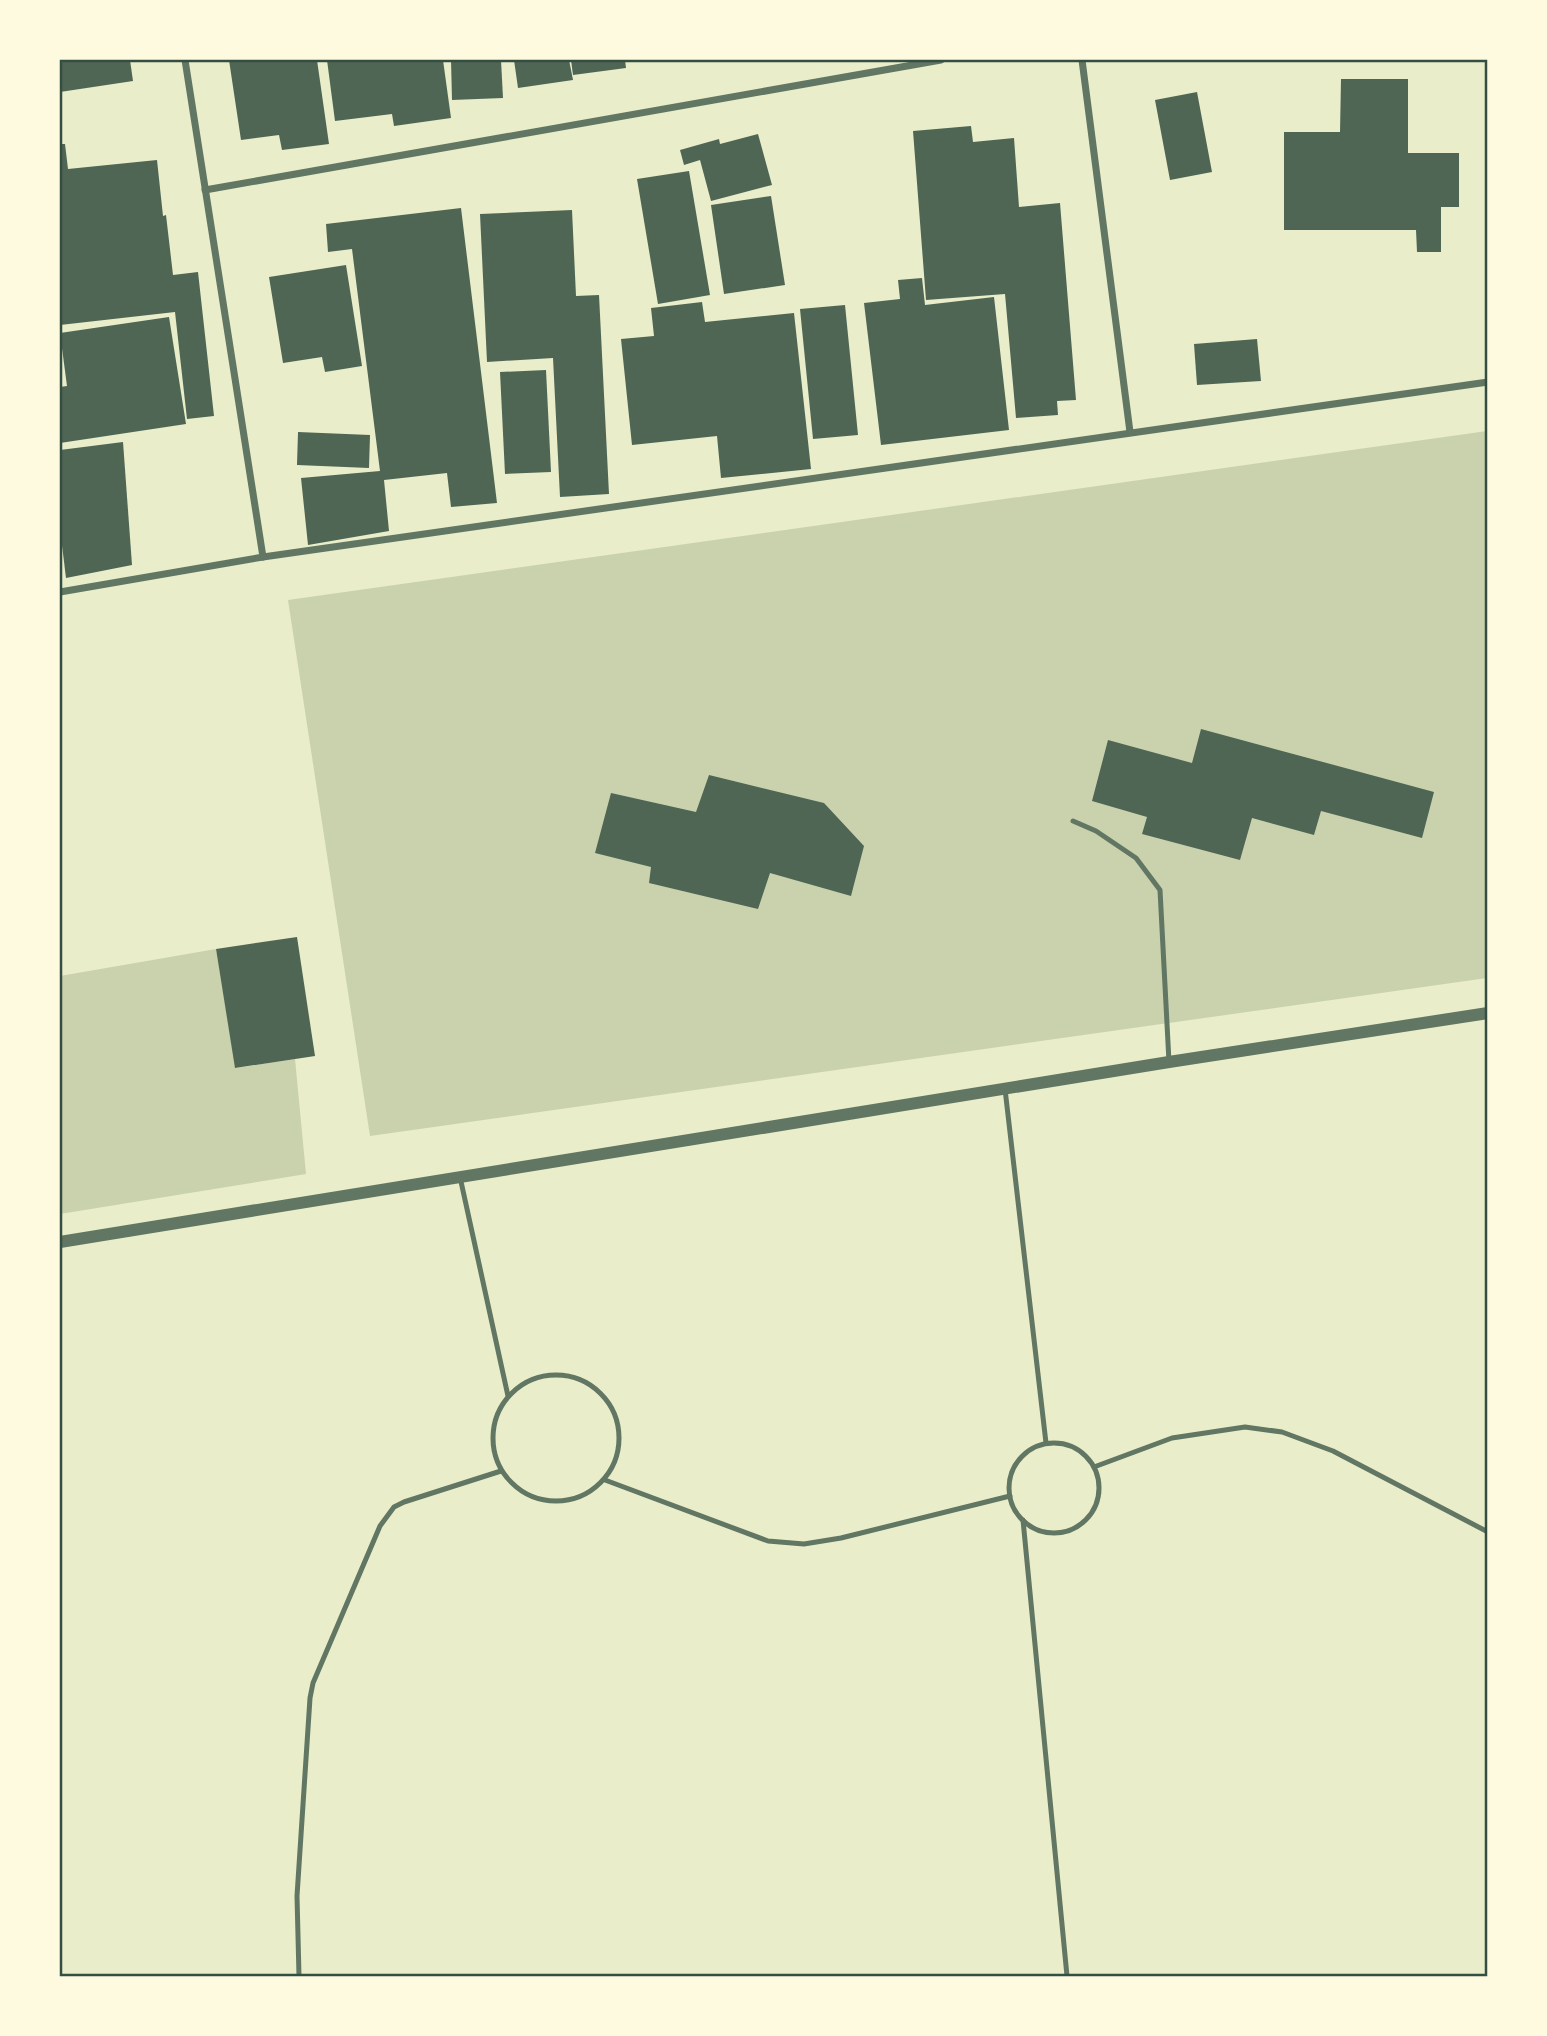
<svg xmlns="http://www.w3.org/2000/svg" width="1547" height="2036" font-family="'Public Sans',sans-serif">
  <rect width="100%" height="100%" fill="#e9edc9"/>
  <!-- green -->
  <g fill="#cad2ad">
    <polygon points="1487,431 1487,978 370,1136 288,600"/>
    <polygon points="216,949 236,1068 295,1059 306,1174 60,1214 60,976"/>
  </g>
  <!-- building -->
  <g fill="#4f6655">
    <polygon points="60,60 130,60 133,81 60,92"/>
    <polygon points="229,60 317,60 329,144 282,150 279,135 241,140"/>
    <polygon points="327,60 443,60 451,118 394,126 392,114 335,121"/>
    <polygon points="451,60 501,60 503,98 452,100"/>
    <polygon points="514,60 569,60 573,80 518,88"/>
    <polygon points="571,60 625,60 626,68 573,75"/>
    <polygon points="1341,79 1408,79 1408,153 1459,153 1459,207 1441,207 1441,252 1417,252 1416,230 1284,230 1284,132 1340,132"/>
    <polygon points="1197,92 1212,172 1170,180 1155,100"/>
    <polygon points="971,126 973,142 1014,138 1019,207 1060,203 1076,400 1057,401 1058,415 1016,418 1005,294 926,300 913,131"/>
    <polygon points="758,134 772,185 711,201 700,160 684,165 680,150 719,139 720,144"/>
    <polygon points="60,144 65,144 68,169 157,160 163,216 166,215 173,275 198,272 214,416 187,419 175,312 60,325"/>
    <polygon points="689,171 710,295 658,304 637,179"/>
    <polygon points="771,196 785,285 724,294 711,205"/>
    <polygon points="461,208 497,503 451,507 447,473 384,480 389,531 308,545 301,478 380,471 352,249 328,252 326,224"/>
    <polygon points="572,210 576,296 599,295 609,494 560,497 553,358 487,362 480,214"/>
    <polygon points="346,265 362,366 325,372 322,357 283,363 269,277"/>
    <polygon points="922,278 925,305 994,297 1009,430 881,445 864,303 900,299 898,280"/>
    <polygon points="702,302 705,322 794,313 811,469 721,478 717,436 632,445 621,339 654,336 651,308"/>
    <polygon points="845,305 858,435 813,439 800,309"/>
    <polygon points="169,317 186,424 60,443 60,387 67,386 60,333"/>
    <polygon points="1257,339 1261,381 1197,385 1194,344"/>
    <polygon points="546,370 551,472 505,474 500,372"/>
    <polygon points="298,432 370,435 369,468 297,465"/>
    <polygon points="123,442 132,565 66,578 60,529 60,450"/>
    <polygon points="1201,729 1434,792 1422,838 1321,811 1314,835 1252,818 1240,860 1142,834 1147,817 1092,801 1108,740 1192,763"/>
    <polygon points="709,775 824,803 864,846 851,896 770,873 758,909 649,883 651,867 595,853 611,793 696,812"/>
    <polygon points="297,937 315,1056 235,1068 216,949"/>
  </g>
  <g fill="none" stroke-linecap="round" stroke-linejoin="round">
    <!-- service -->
    <g stroke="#617663" stroke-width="5">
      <polyline points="1073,821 1096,831 1136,858 1160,890 1169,1062"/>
      <polyline points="1005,1089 1046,1443"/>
      <polyline points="460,1177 508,1396"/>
      <circle cx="556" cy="1438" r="63"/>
      <circle cx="1054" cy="1488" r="45"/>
      <polyline points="1094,1467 1172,1438 1245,1427 1282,1432 1333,1451 1488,1532"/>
      <polyline points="605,1480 768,1541 804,1544 841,1538 1010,1496"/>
      <polyline points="1023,1520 1067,1976"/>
      <polyline points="299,1976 297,1896 310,1698 313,1683 380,1526 394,1507 404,1502 501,1471"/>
    </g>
    <!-- minor -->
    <g stroke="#617663" stroke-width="7">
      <polyline points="1082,60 1130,432"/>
      <polyline points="205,190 941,60"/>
      <polyline points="263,557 1488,382"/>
      <polyline points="60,592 263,557 185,60"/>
    </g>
    <!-- tertiary -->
    <polyline stroke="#617663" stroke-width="12" points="60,1242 1169,1062 1488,1013"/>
  </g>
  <!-- border -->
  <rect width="1547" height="2036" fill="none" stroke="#fefae0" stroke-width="122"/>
  <rect x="61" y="61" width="1425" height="1914" fill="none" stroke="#344e41" stroke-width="2.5"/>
</svg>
